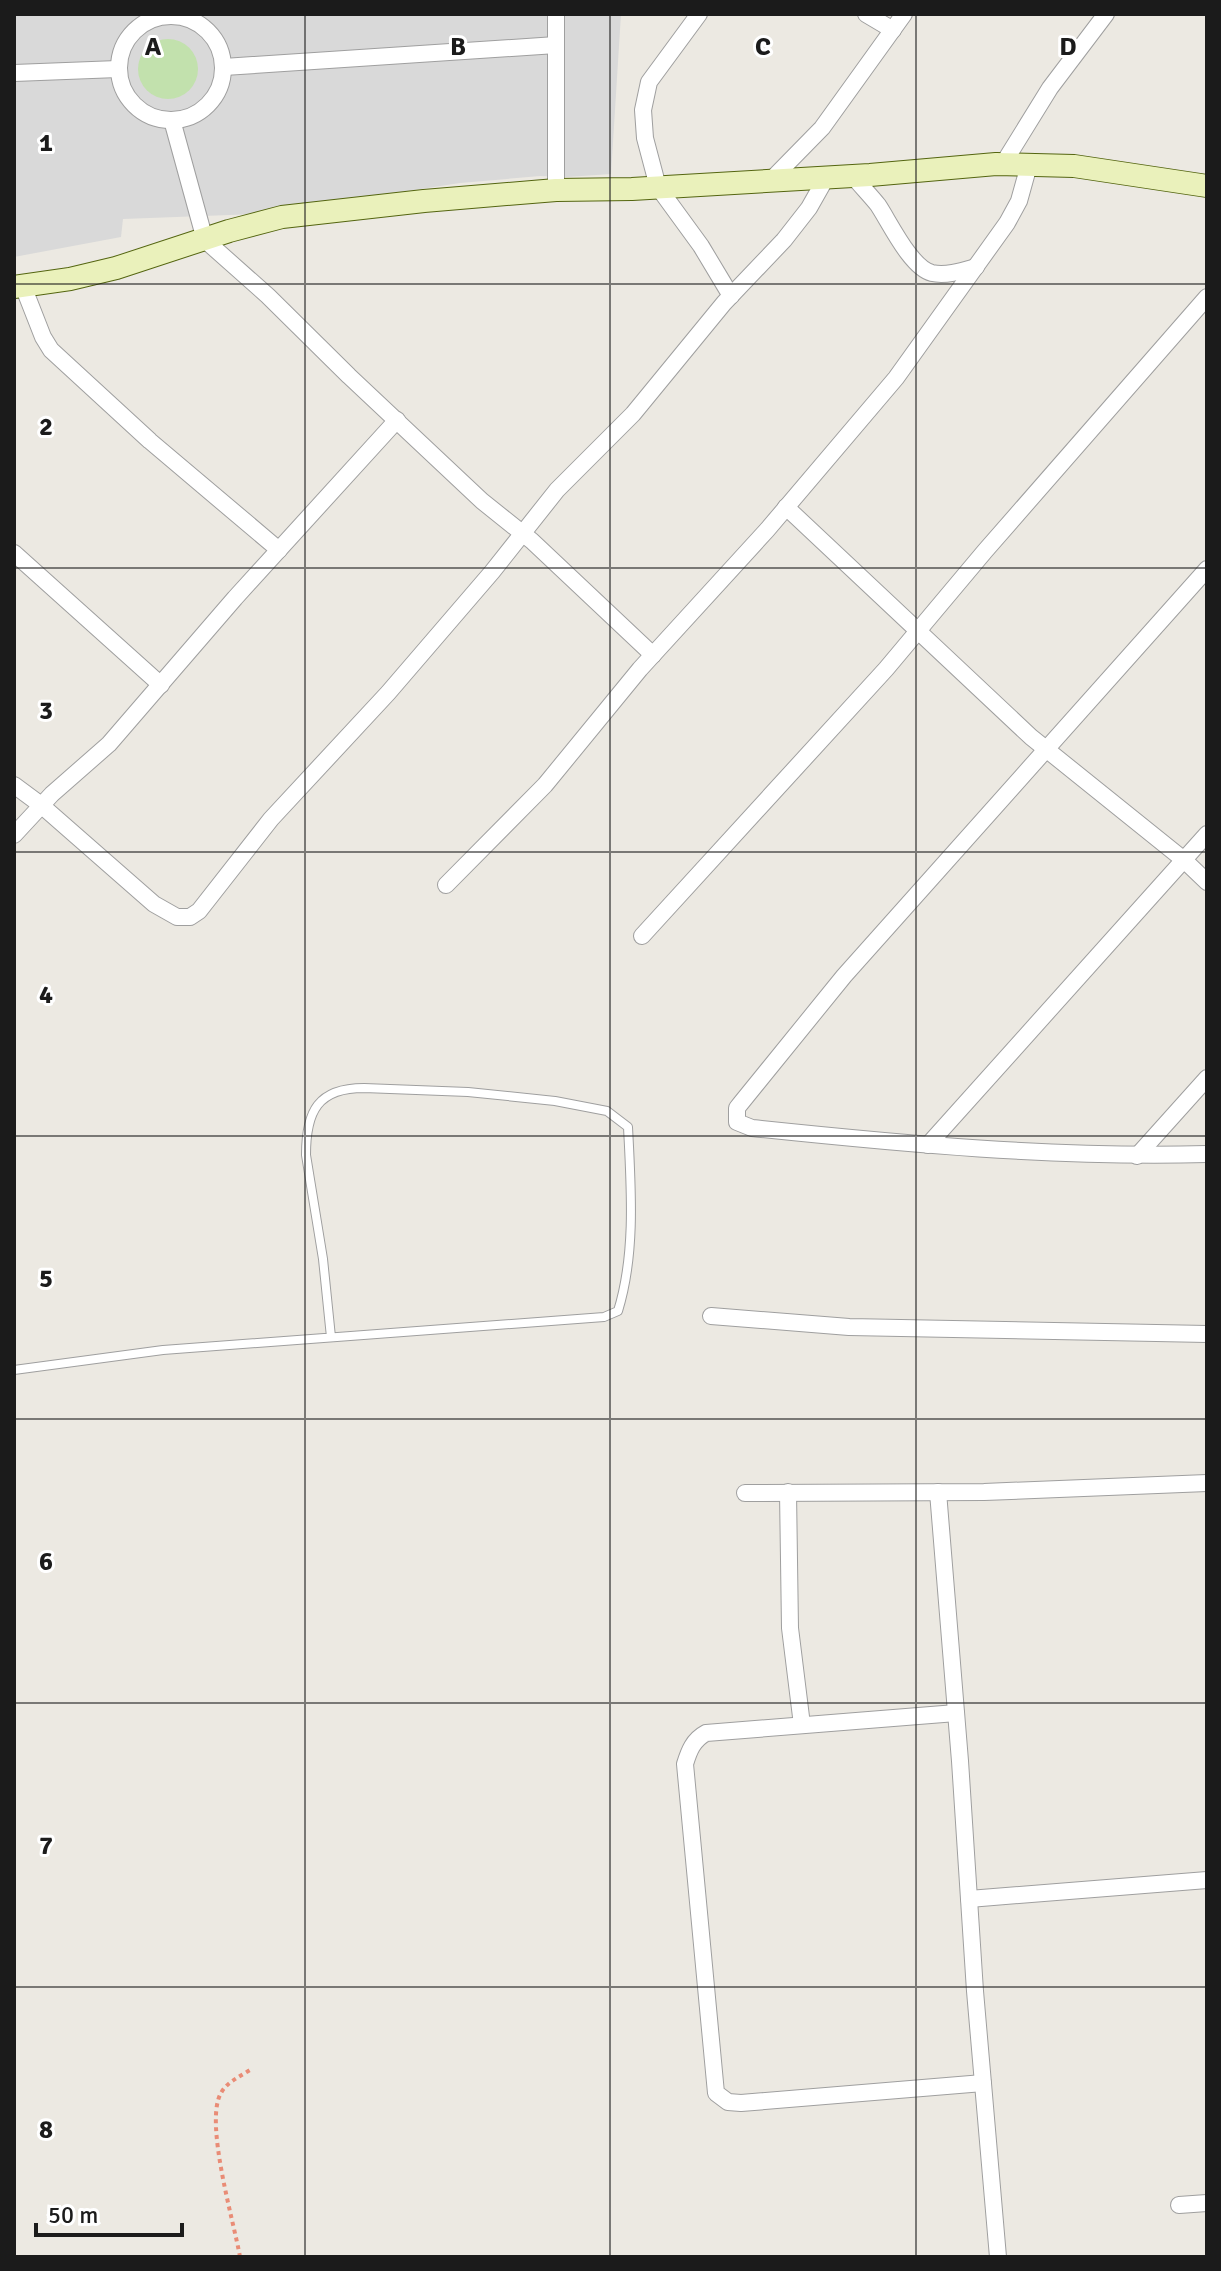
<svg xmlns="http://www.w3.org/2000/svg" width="1221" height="2271" font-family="Signika,sans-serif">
  <rect width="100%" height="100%" fill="#ece9e2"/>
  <!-- residential -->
  <polygon fill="#d9d9d9" points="14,14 621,14 611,174 567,177 540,176 460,183 258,214 123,219 121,237 14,257"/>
  <!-- grass -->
  <circle fill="#c2e1ad" cx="168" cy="69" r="30"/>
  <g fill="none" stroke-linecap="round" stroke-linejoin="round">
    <!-- lane casing -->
    <g stroke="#9f9f9f" stroke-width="10">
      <path id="lane" d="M14,1370L163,1350L604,1317L618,1311C636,1253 631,1187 628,1127L607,1111L555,1101L468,1092L364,1088C318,1088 306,1111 306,1155L323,1259L331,1337"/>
    </g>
    <!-- street casing -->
    <g stroke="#9f9f9f" stroke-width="18">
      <g id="street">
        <polyline points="699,14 649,82 643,110 645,138 658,187 701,246 731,296"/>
        <polyline points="866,14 893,30"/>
        <circle cx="171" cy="68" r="52"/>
        <polyline points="224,67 556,45"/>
        <polyline points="14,73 118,69"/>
        <polyline points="172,120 205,240 268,296 349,376 482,501 532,541 653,655"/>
        <polyline points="1003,164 1050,88 1106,14"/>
        <path d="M853,176C861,186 870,195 878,205C890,223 911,268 932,273C946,276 962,271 976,267"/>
        <polyline points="770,181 822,128 904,14"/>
        <polyline points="556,190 556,14"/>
        <polyline points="23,286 43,337 51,350 150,441 279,550"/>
        <polyline points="786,507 1031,737 1184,860 1207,882"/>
        <polyline points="14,553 161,685"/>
        <path d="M1207,569L844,976L741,1103L737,1108V1122L752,1128C904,1144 1054,1158 1207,1154"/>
        <polyline points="14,785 41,805 154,904 177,917 190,917 199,911 271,819 388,693 492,572 557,490 633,414 724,303 784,240 809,208 826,178"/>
        <polyline points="14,835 52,794 109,744 235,598 397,420"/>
        <polyline points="446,885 545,785 640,669 767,530 896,378 1007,223 1019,201 1029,165"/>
        <polyline points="642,936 886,669 985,551 1207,297"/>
        <polyline points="928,1145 1207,834"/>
        <polyline points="1137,1156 1207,1078"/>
        <polyline points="711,1316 849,1327 1207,1334"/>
        <polyline points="788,1492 790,1628 802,1725"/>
        <polyline points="938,1492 960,1761 975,1991 998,2257"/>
        <polyline points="745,1493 984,1492 1207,1483"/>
        <path d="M956,1713L706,1733C693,1740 689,1751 685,1764L716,2093L728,2102L741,2103L983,2083"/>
        <polyline points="969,1899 1207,1880"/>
        <polyline points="1179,2205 1207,2203"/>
      </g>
    </g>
    <!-- secondary casing -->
    <g stroke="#546510" stroke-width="24">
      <polyline id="secondary" points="14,287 70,279 116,268 229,231 282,217 424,201 556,190 632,189 870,175 996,164 1074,166 1207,186"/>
    </g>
    <!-- path -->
    <path stroke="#e98c76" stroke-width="4" stroke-dasharray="4 4" stroke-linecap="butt" d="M240,2257C234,2222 204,2122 221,2093C227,2082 239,2077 250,2070"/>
    <!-- lane -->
    <use href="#lane" stroke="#fff" stroke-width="8"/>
    <!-- street -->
    <use href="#street" stroke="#fff" stroke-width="16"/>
    <!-- secondary -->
    <use href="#secondary" stroke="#eaf1bb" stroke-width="22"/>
  </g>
  <!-- grid -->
  <path fill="none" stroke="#1b1b1b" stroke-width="2" stroke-opacity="0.55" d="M305,14V2257M610,14V2257M916,14V2257M14,284H1207M14,568H1207M14,852H1207M14,1136H1207M14,1419H1207M14,1703H1207M14,1987H1207"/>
  <g font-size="26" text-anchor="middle" font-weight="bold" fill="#1b1b1b" stroke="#fff" stroke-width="6" stroke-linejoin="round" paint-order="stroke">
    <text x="153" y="55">A</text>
    <text x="458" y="55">B</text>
    <text x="763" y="55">C</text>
    <text x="1068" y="55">D</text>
    <text x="46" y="151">1</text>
    <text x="46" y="435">2</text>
    <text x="46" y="719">3</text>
    <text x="46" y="1003">4</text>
    <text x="46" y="1287">5</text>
    <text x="46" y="1570">6</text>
    <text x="46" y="1854">7</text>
    <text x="46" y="2138">8</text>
  </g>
  <!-- border -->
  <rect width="1221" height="2271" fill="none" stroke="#1b1b1b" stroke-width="32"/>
  <!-- scale -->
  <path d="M36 2223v12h146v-12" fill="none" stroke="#1b1b1b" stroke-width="4"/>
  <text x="48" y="2223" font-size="24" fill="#1b1b1b" stroke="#ffffff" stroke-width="6" paint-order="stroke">50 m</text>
</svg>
